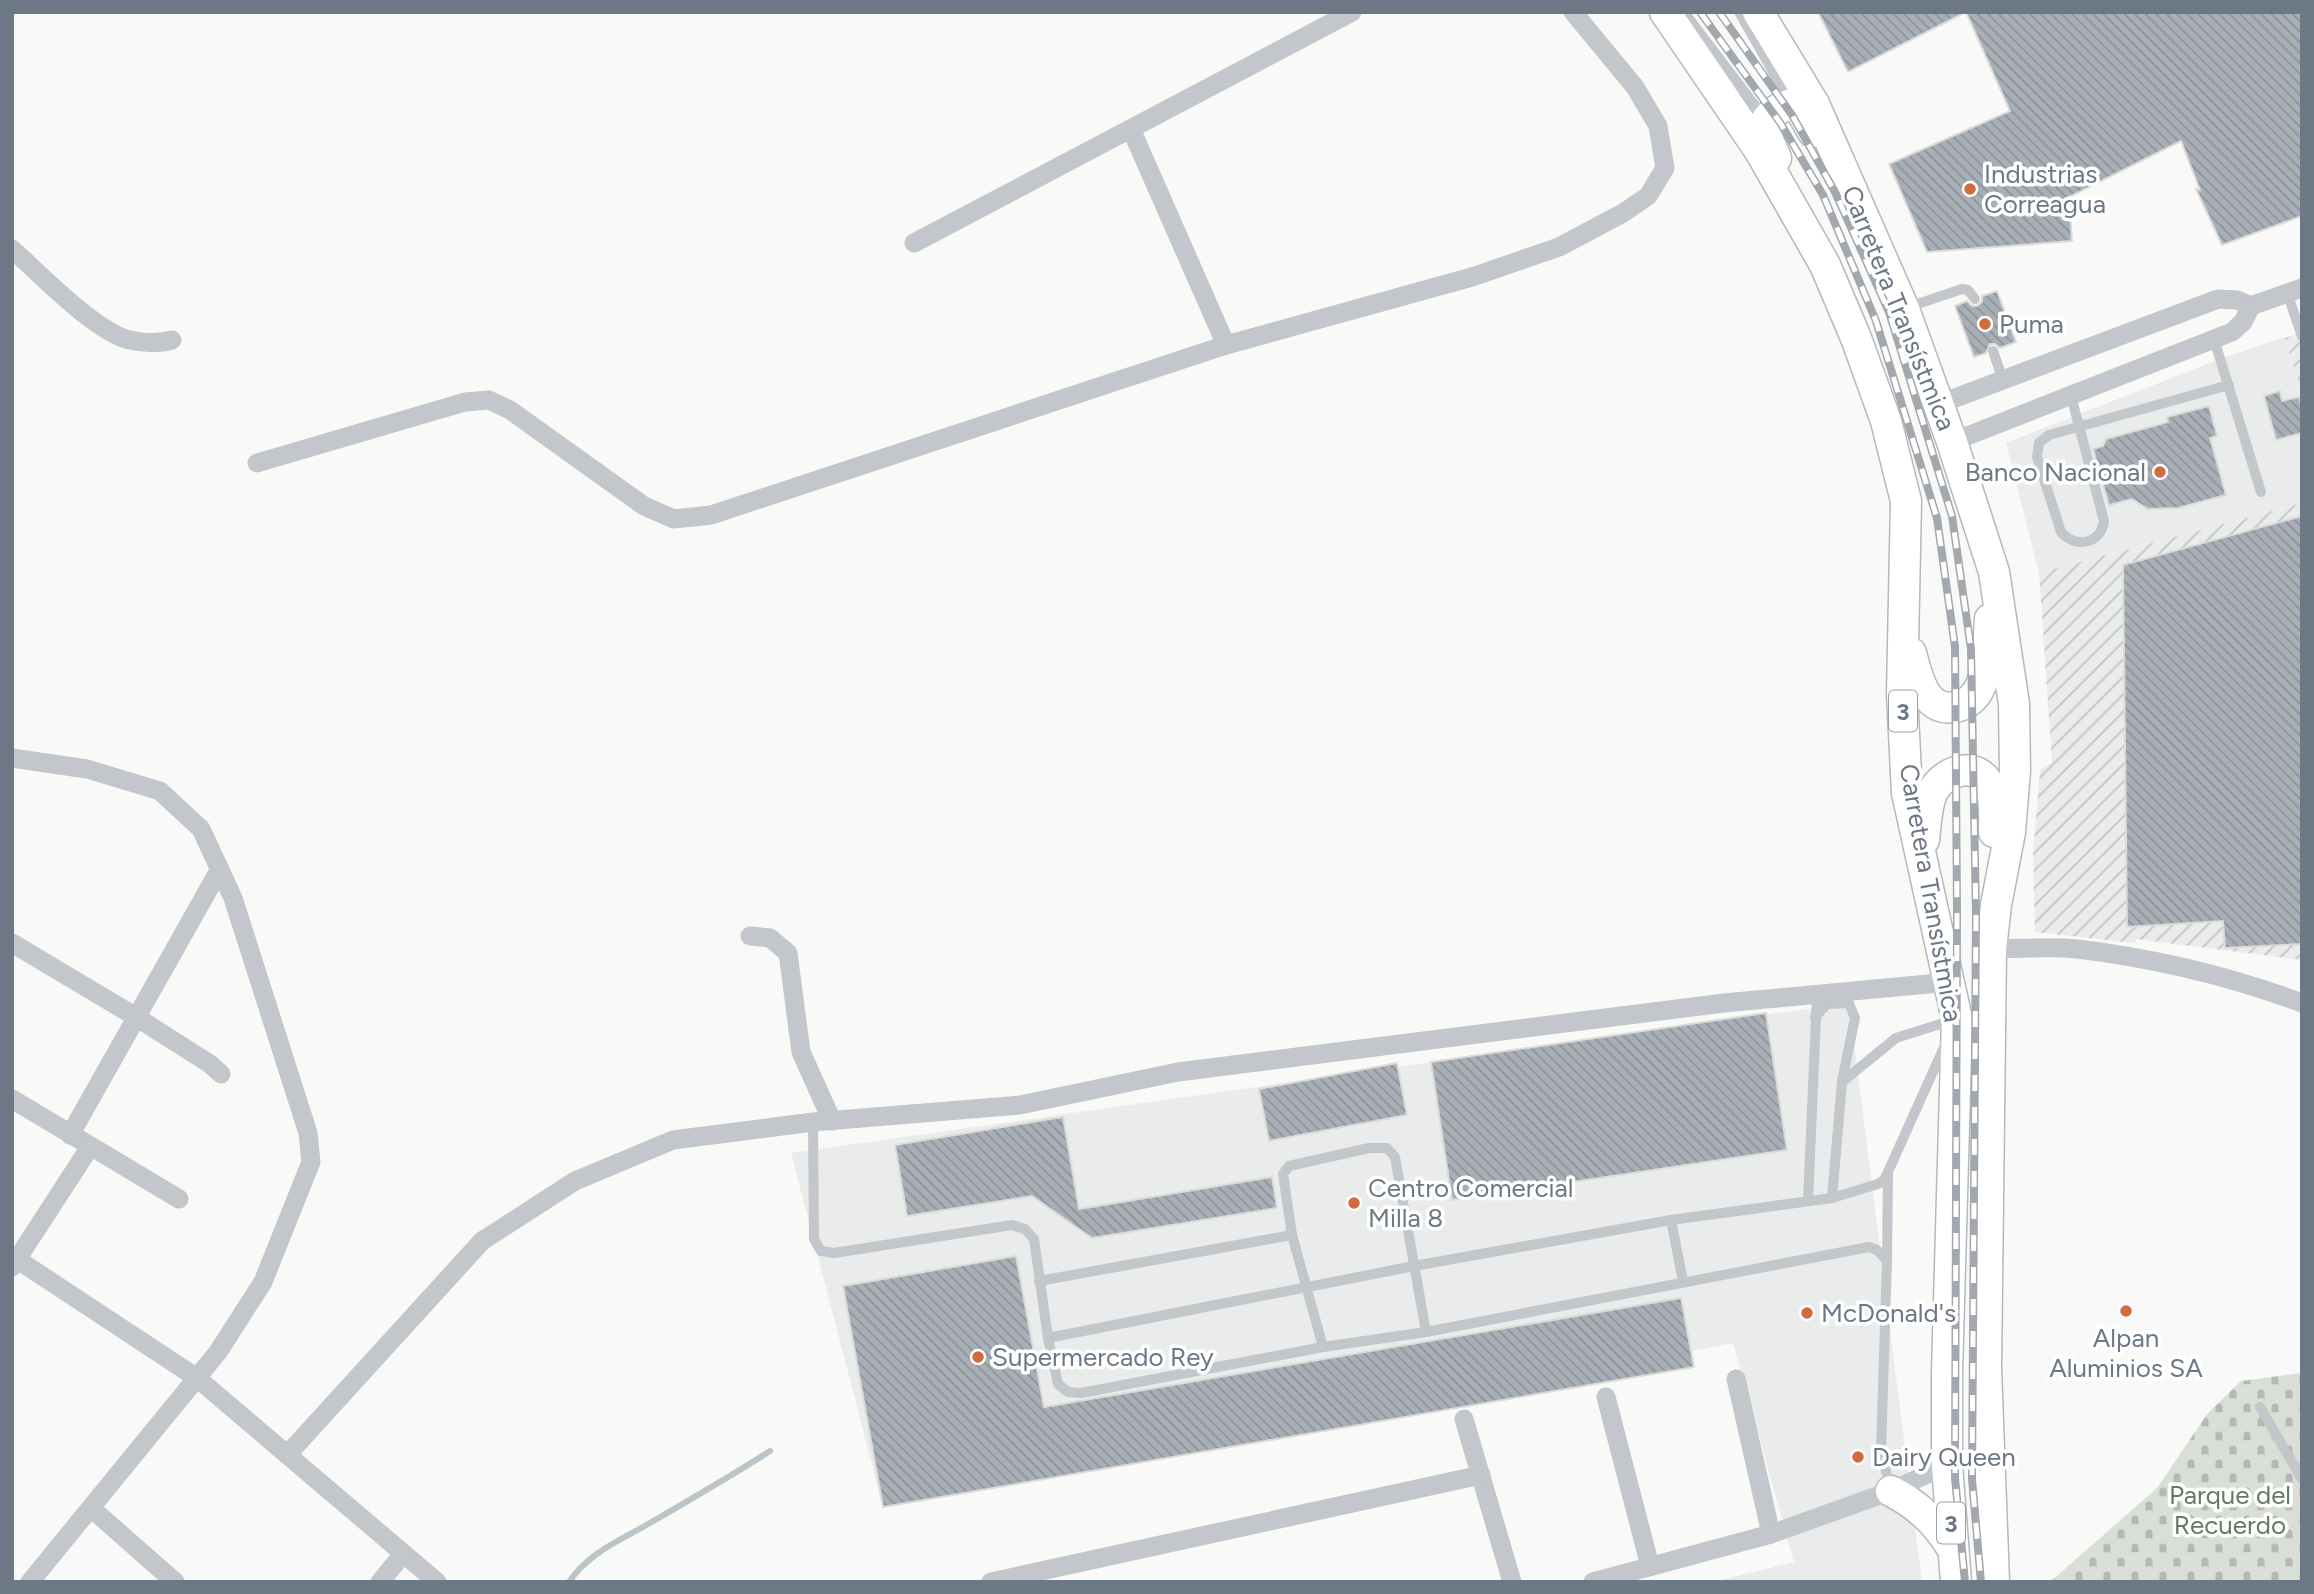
<svg xmlns="http://www.w3.org/2000/svg" width="2314" height="1594" font-family="Figtree,sans-serif">
  <defs>
    <pattern id="industrial-furrows" width="10" height="10" patternUnits="userSpaceOnUse" patternTransform="scale(1.75)"><rect width="10" height="10" fill="#eaebeb"/><path d="M-1 1l2-2M0 10L10 0M9 11l2-2" fill="none" stroke="#c2c3c4"/></pattern>
    <pattern id="cemetery-stones" width="16" height="16" patternUnits="userSpaceOnUse" patternTransform="scale(1.75)"><rect width="16" height="16" fill="#d9ded7"/><path d="M2 7V4a2 2 0 0 1 4 0v3zM10 15v-3a2 2 0 0 1 4 0v3z" fill="#b4b9b4"/></pattern>
    <pattern id="building-back-hatch" width="6" height="6" patternUnits="userSpaceOnUse" patternTransform="scale(1.75)"><rect width="6" height="6" fill="#a9afb6"/><path d="M-1 5l2 2M0 0l6 6M5-1l2 2" fill="none" stroke="#8e939a"/></pattern>
  </defs>
  <rect width="100%" height="100%" fill="#f9f9f7"/>
  <!-- built -->
  <g fill="#eaebeb">
    <polygon points="2285,337 2302,393 2302,503 2039,573 2006,443 2220,359"/>
    <polygon points="1849,1003 1922,1582 1713,1582 1794,1562 1733,1343 883,1507 791,1153"/>
  </g>
  <!-- industrial -->
  <g fill="url(#industrial-furrows)">
    <polygon points="2302,332 2302,393 2285,338"/>
    <polygon points="2302,503 2302,960 2136,939 2135,943 2035,932 2033,853 2040,770 2052,762 2039,573"/>
  </g>
  <!-- cemetery -->
  <polygon fill="url(#cemetery-stones)" points="2302,1373 2302,1582 2050,1582 2157,1488 2208,1413 2241,1381"/>
  <g fill="none" stroke-linecap="round" stroke-linejoin="round">
    <!-- stream -->
    <path stroke="#bbc4c9" stroke-width="6" d="M569,1582C587,1555 616,1542 643,1527C686,1502 728,1478 770,1451"/>
  </g>
  <!-- building -->
  <g fill="url(#building-back-hatch)" stroke="#dbdbda" stroke-width="2">
    <polygon points="1818,12 1966,12 1848,72"/>
    <polygon points="1966,12 2302,12 2302,216 2222,245 2196,189 2200,190 2181,141 2069,197 2072,241 1927,252 1889,164 2010,111"/>
    <polygon points="1997,291 2016,342 2000,348 1995,344 1990,344 1986,353 1974,357 1955,306 1967,301 1972,306 1977,306 1982,302 1982,296"/>
    <polygon points="2280,391 2282,401 2299,397 2302,408 2302,433 2276,440 2264,396"/>
    <polygon points="2209,406 2217,436 2210,438 2226,495 2178,508 2148,509 2132,499 2109,505 2093,449 2103,446 2106,439 2168,422 2167,417"/>
    <polygon points="2302,516 2302,944 2225,948 2223,921 2127,927 2123,565"/>
    <polygon points="1766,1013 1787,1150 1452,1200 1431,1062"/>
    <polygon points="1397,1063 1407,1115 1269,1141 1259,1089"/>
    <polygon points="1063,1117 1079,1209 1272,1177 1277,1208 1092,1238 1032,1196 907,1216 895,1145"/>
    <polygon points="1016,1256 1044,1407 1681,1298 1694,1367 883,1507 843,1286"/>
  </g>
  <g fill="none" stroke-linecap="round" stroke-linejoin="round">
    <!-- primary casing -->
    <g stroke="#b5b8bc" stroke-width="33">
      <g id="primary">
        <polyline points="1665,12 1760,151 1825,265 1856,338 1886,421 1906,501 1902,694 1907,793 1957,1019 1947,1373 1947,1465 1956,1582"/>
        <polyline points="1758,12 1814,104 1904,309 1952,442 1994,572 2014,704 2015,771 2010,832 1996,905 1991,949 1986,1368 1994,1582"/>
        <path d="M1776,158L1763,129C1765,115 1784,103 1797,104L1813,132"/>
        <path d="M1911,653C1917,676 1925,716 1959,706C1967,704 1975,697 1979,689C1990,669 1988,641 1990,619"/>
        <path d="M1924,840C1926,824 1926,805 1933,791C1945,769 1979,760 1990,787C1996,801 1994,817 1994,832"/>
        <path d="M1891,1491C1918,1505 1936,1522 1952,1548"/>
      </g>
    </g>
    <!-- lane -->
    <g stroke="#c3c6ca" stroke-width="10">
      <polyline points="1684,12 1763,116"/>
      <polyline points="1739,12 1789,100"/>
      <polyline points="2287,293 2302,336"/>
      <polyline points="1906,308 1962,289 1968,290 1975,299"/>
      <polyline points="2214,339 2261,492"/>
      <polyline points="1993,351 2003,380"/>
      <path d="M2071,396L2079,426L2104,521C2101,544 2076,549 2061,532L2037,457L2039,443L2049,435L2229,385"/>
      <polyline points="1815,1017 1827,1004 1849,1003 1855,1018 1842,1081"/>
      <polyline points="813,1122 814,1239 821,1251 834,1253 1012,1225 1025,1229 1034,1239 1048,1338 1058,1384 1068,1392 1081,1393 1323,1347 1426,1332 1869,1247 1877,1250 1887,1261 1881,1451 1890,1487"/>
      <polyline points="1832,1198 1842,1082 1896,1038 1953,1020"/>
      <polyline points="1808,1201 1817,994"/>
      <polyline points="1671,1220 1683,1281"/>
      <polyline points="1292,1235 1323,1347"/>
      <polyline points="1887,1260 1888,1174"/>
      <polyline points="1039,1281 1292,1235 1283,1174 1289,1166 1369,1148 1387,1148 1395,1157 1426,1332"/>
      <polyline points="1048,1338 1414,1266 1671,1220 1832,1198 1878,1184 1884,1180 1888,1172 1945,1045"/>
      <polyline points="2260,1407 2302,1479"/>
    </g>
    <!-- street -->
    <g stroke="#c3c6ca" stroke-width="19">
      <polyline points="1131,129 1226,345"/>
      <polyline points="914,243 1352,12"/>
      <path d="M12,249C41,275 88,324 123,338C137,343 158,344 172,340"/>
      <polyline points="1939,404 2218,299 2237,300 2251,306 2302,288"/>
      <polyline points="1952,442 2232,332 2243,322 2251,306"/>
      <polyline points="257,463 465,402 489,400 510,410 644,506 674,519 711,515 1226,345 1472,277 1559,247 1623,213 1648,196 1665,168 1658,126 1635,87 1573,12"/>
      <polyline points="12,758 87,769 160,791 201,829 233,898 308,1133 311,1162 263,1282 218,1352 30,1582"/>
      <polyline points="750,936 770,938 788,953 801,1052 832,1121"/>
      <polyline points="12,943 136,1017 210,1064 221,1074"/>
      <path d="M1991,949C2020,949 2049,946 2077,949C2154,958 2229,976 2302,1003"/>
      <polyline points="12,1099 179,1199"/>
      <polyline points="70,1135 220,869"/>
      <polyline points="12,1256 197,1378 437,1582"/>
      <polyline points="12,1267 90,1147"/>
      <polyline points="1736,1379 1771,1534"/>
      <polyline points="1606,1397 1650,1566"/>
      <polyline points="1464,1419 1512,1582"/>
      <polyline points="287,1455 482,1241 575,1181 673,1140 813,1122 1020,1105 1178,1072 1724,1003 1950,982"/>
      <polyline points="91,1508 175,1582"/>
      <polyline points="380,1582 403,1554"/>
      <polyline points="991,1582 1481,1475"/>
      <polyline points="1593,1582 1771,1534 1891,1491 1947,1465"/>
    </g>
    <!-- primary -->
    <use href="#primary" stroke="#fff" stroke-width="30"/>
    <!-- rail casing -->
    <g stroke="#a3a8ae" stroke-width="8">
      <g id="rail">
        <polyline points="1700,12 1781,124 1823,195 1876,321 1937,518 1955,647 1957,912 1955,1478 1965,1582"/>
        <polyline points="1719,12 1792,115 1835,192 1889,312 1952,516 1971,649 1976,915 1972,1479 1981,1582"/>
      </g>
    </g>
    <!-- rail -->
    <use href="#rail" stroke="#fff" stroke-width="5" stroke-dasharray="16" stroke-linecap="butt"/>
  </g>
  <!-- markers -->
  <g fill="#d26c3f" stroke="#fff" stroke-width="2.5">
    <circle cx="1970" cy="189" r="7"/>
    <circle cx="1985" cy="324" r="7"/>
    <circle cx="2160" cy="472" r="7"/>
    <circle cx="1354" cy="1203" r="7"/>
    <circle cx="2126" cy="1311" r="7"/>
    <circle cx="1807" cy="1313" r="7"/>
    <circle cx="978" cy="1357" r="7"/>
    <circle cx="1858" cy="1457" r="7"/>
  </g>
  <g text-anchor="middle" dominant-baseline="central" stroke-width="7" stroke-linejoin="round" paint-order="stroke">
    <!-- shield labels -->
    <g fill="#fff" stroke="#98a0aa" stroke-width="2">
      <rect x="1889" y="690.5" width="28" height="41" rx="5"/>
      <rect x="1937" y="1502.5" width="28" height="41" rx="5"/>
    </g>
    <g font-size="24" font-weight="bold" fill="#6c7885">
      <text x="1903" y="711">3</text>
      <text x="1951" y="1523">3</text>
    </g>
    <!-- poi labels -->
    <g font-size="26" fill="#6c7885" stroke="#fff" text-anchor="start">
      <text x="1984" y="174">Industrias<tspan x="1984" dy="30">Correagua</tspan></text>
      <text x="1999" y="324">Puma</text>
      <text x="2146" y="472" text-anchor="end">Banco Nacional</text>
      <text x="1368" y="1188">Centro Comercial<tspan x="1368" dy="30">Milla 8</tspan></text>
      <text x="1821" y="1313">McDonald's</text>
      <text x="2126" y="1338" text-anchor="middle">Alpan<tspan x="2126" dy="30">Aluminios SA</tspan></text>
      <text x="992" y="1357">Supermercado Rey</text>
      <text x="1872" y="1457">Dairy Queen</text>
    </g>
    <!-- street labels -->
    <g font-size="26" fill="#6c7885" stroke="#fff">
      <text transform="translate(1899 308) rotate(68)">Carretera Transístmica</text>
      <text transform="translate(1931 893) rotate(80)">Carretera Transístmica</text>
    </g>
    <!-- park labels -->
    <g font-size="26" fill="#677866" stroke="#fff">
      <text x="2230" y="1495">Parque del<tspan x="2230" dy="30">Recuerdo</tspan></text>
    </g>
  </g>
  <!-- border -->
  <rect width="2314" height="1594" fill="none" stroke="#6c7885" stroke-width="28"/>
</svg>
